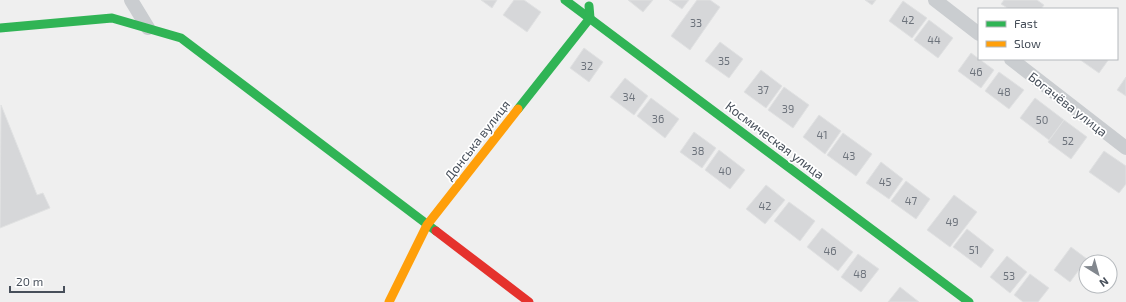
<svg xmlns="http://www.w3.org/2000/svg" width="1126" height="302" font-family="'Exo 2',sans-serif">
  <rect width="100%" height="100%" fill="#efefef"/>
  <!-- building -->
  <g fill="#d6d7d9" stroke="#e0e1e2">
    <polygon points="481,0 497,0 492,8"/>
    <polygon points="514,0 524,0 541,12 527,32 503,15"/>
    <polygon points="628,0 653,0 643,12"/>
    <polygon points="669,0 689,0 682,9"/>
    <polygon points="697,0 710,0 720,7 690,50 671,36"/>
    <polygon points="865,0 876,0 872,5"/>
    <polygon points="1004,0 1037,0 1044,5 1041,9 1009,9 1001,4"/>
    <polygon points="903,1 927,18 912,38 889,21"/>
    <polygon points="929,20 953,38 938,58 914,40"/>
    <polygon points="720,42 743,59 729,78 705,61"/>
    <polygon points="584,48 603,62 589,82 570,68"/>
    <polygon points="971,53 994,70 981,88 958,71"/>
    <polygon points="1079,59 1109,59 1099,73"/>
    <polygon points="761,70 782,86 766,108 744,92"/>
    <polygon points="999,72 1024,90 1009,109 985,91"/>
    <polygon points="1126,77 1126,96 1117,90"/>
    <polygon points="625,78 648,96 634,115 610,97"/>
    <polygon points="784,87 809,105 793,128 768,110"/>
    <polygon points="651,98 679,119 665,138 637,116"/>
    <polygon points="1035,98 1064,120 1049,140 1020,118"/>
    <polygon points="1,105 37,195 43,193 50,208 0,228"/>
    <polygon points="819,115 841,131 825,154 803,137"/>
    <polygon points="1064,120 1087,137 1071,159 1048,142"/>
    <polygon points="694,132 716,148 702,168 680,152"/>
    <polygon points="843,133 872,154 856,176 827,155"/>
    <polygon points="719,150 745,170 730,189 705,170"/>
    <polygon points="1104,151 1126,166 1126,184 1119,193 1089,172"/>
    <polygon points="881,162 903,179 889,199 866,183"/>
    <polygon points="906,181 930,199 916,219 891,201"/>
    <polygon points="766,185 785,200 765,224 746,209"/>
    <polygon points="954,195 977,212 950,247 927,230"/>
    <polygon points="789,202 815,221 800,241 774,221"/>
    <polygon points="822,228 853,252 838,271 807,247"/>
    <polygon points="967,229 994,250 981,268 953,247"/>
    <polygon points="1071,247 1087,259 1070,282 1054,270"/>
    <polygon points="858,254 879,269 861,292 841,277"/>
    <polygon points="1007,256 1027,272 1010,293 990,277"/>
    <polygon points="1030,274 1049,288 1038,302 1023,302 1014,295"/>
    <polygon points="900,287 919,302 888,302"/>
  </g>
  <g fill="none" stroke-linecap="round" stroke-linejoin="round">
    <!-- street -->
    <g stroke="#cacdd0" stroke-width="14">
      <polyline points="131,0 148,28"/>
      <polyline points="935,0 979,34"/>
      <polyline points="1011,59 1126,148"/>
    </g>
    <!-- fast -->
    <g stroke="#30b455" stroke-width="9">
      <polyline points="565,0 969,302"/>
      <polyline points="0,28 112,18 181,38 436,231"/>
      <polyline points="518,109 590,18 589,6"/>
    </g>
    <!-- slow -->
    <polyline stroke="#ff9f0a" stroke-width="9" points="389,302 427,225 518,109"/>
    <!-- jam -->
    <polyline stroke="#e5322d" stroke-width="9" points="436,231 529,302"/>
  </g>
  <g text-anchor="middle" dominant-baseline="central" stroke-width="3.5" stroke-linejoin="round" paint-order="stroke">
    <!-- number labels -->
    <g font-size="11" fill="#6c727b">
      <text x="908" y="19">42</text>
      <text x="696" y="22">33</text>
      <text x="934" y="39">44</text>
      <text x="724" y="60">35</text>
      <text x="587" y="65">32</text>
      <text x="976" y="71">46</text>
      <text x="763" y="89">37</text>
      <text x="1004" y="91">48</text>
      <text x="629" y="96">34</text>
      <text x="788" y="108">39</text>
      <text x="658" y="118">36</text>
      <text x="1042" y="119">50</text>
      <text x="822" y="134">41</text>
      <text x="1068" y="140">52</text>
      <text x="698" y="150">38</text>
      <text x="849" y="155">43</text>
      <text x="725" y="170">40</text>
      <text x="885" y="181">45</text>
      <text x="911" y="200">47</text>
      <text x="765" y="205">42</text>
      <text x="952" y="221">49</text>
      <text x="974" y="249">51</text>
      <text x="830" y="250">46</text>
      <text x="860" y="273">48</text>
      <text x="1009" y="275">53</text>
    </g>
    <!-- street labels -->
    <g font-size="13" fill="#474f5a" stroke="#fff">
      <text transform="translate(1068 104) rotate(38)">Богачёва улица</text>
      <text transform="translate(477 140) rotate(-52)">Донська вулиця</text>
      <text transform="translate(775 140) rotate(37)">Космическая улица</text>
    </g>
  </g>
  <!-- legend -->
  <rect x="978" y="8" width="140" height="52" fill="#ffffff" stroke="#b5b9bd"/>
  <rect x="986" y="21" width="20" height="6" fill="#30b455" stroke="#b5b9bd"/>
  <text x="1014" y="28" font-size="12" fill="#474f5a">Fast</text>
  <rect x="986" y="41" width="20" height="6" fill="#ff9f0a" stroke="#b5b9bd"/>
  <text x="1014" y="48" font-size="12" fill="#474f5a">Slow</text>
  <!-- north arrow -->
  <g transform="translate(1098 274) rotate(143)"><circle r="19" fill="#ffffff" stroke="#b5b9bd"/>
  <path d="M0-3L7 15L0 10L-7 15Z" fill="#82878e"/>
  <text y="-6" font-size="11" font-weight="bold" text-anchor="middle" fill="#474f5a">N</text>
  </g>
  <!-- scale -->
  <path d="M10 286v6h54v-6" fill="none" stroke="#474f5a" stroke-width="2"/>
  <text x="16" y="286" font-size="12" fill="#474f5a" stroke="#ffffff" stroke-width="3" paint-order="stroke">20 m</text>
</svg>
